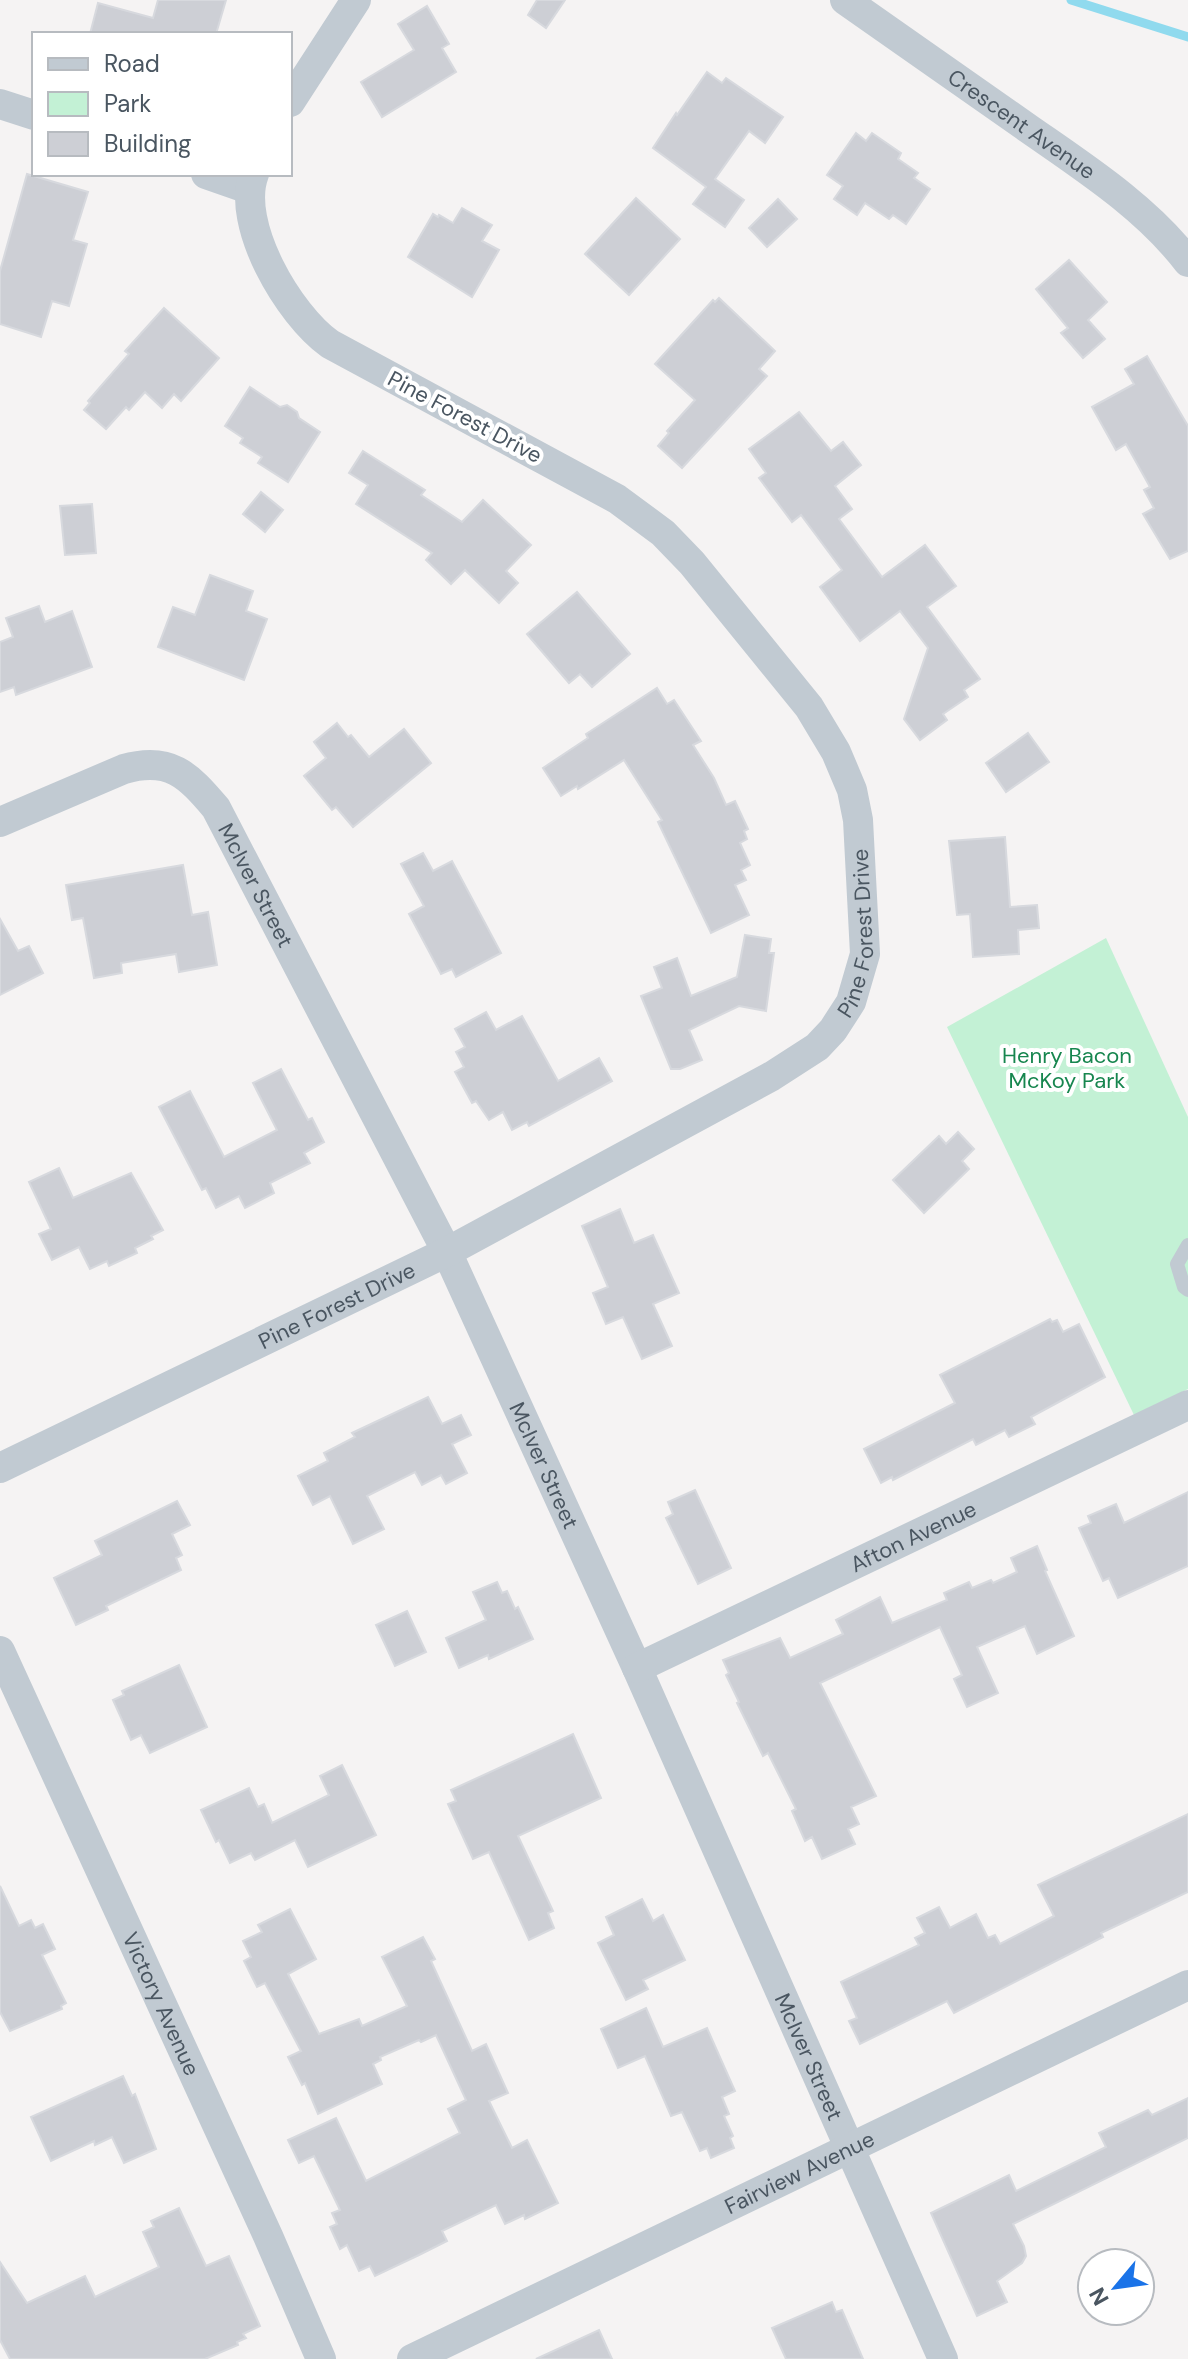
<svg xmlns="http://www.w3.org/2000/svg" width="1188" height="2359" font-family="'DM Sans',sans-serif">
  <rect width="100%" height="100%" fill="#f5f3f3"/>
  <!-- green -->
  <polygon fill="#c3f1d5" points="1106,938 1188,1117 1188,1389 1134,1415 947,1027"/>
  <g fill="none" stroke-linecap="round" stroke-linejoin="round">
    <!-- stream -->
    <polyline stroke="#90daee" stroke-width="9" points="1071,0 1188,37"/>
  </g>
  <!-- building -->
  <g fill="#cdcfd5" stroke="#d7d9de" stroke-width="2">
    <polygon points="158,0 226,0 216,34 90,34 98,3 153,18"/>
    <polygon points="537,0 565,0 546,28 528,15"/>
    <polygon points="427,6 449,44 442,48 456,72 382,117 361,82 414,50 398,24"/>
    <polygon points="707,72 722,83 726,78 783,117 765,143 749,131 715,179 744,200 725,227 693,204 706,187 653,148 676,113 677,115"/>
    <polygon points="856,133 866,141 872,133 901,153 898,159 918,173 914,178 930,189 906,224 893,215 889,219 865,203 857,215 834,199 843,186 827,175"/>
    <polygon points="27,174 88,192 73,240 87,244 69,306 52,301 41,337 0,324 0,271"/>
    <polygon points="636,198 680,239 629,295 585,254"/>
    <polygon points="778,199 797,219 767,247 749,228"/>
    <polygon points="462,208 492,225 482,241 499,250 472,297 408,257 433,214 438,217 439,215 453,223"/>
    <polygon points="1069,260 1107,302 1088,320 1105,339 1083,358 1061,333 1068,328 1036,289"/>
    <polygon points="719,298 775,351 759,369 767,376 682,468 658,446 669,433 667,431 695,400 655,364 713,300 715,302"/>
    <polygon points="164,308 219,358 181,401 174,394 162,408 145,392 129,410 126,407 106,429 84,410 90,403 88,401 129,354 125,351"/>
    <polygon points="1147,356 1188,426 1188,551 1170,559 1143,514 1154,508 1144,490 1150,487 1126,444 1116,450 1092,407 1134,384 1125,369"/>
    <polygon points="250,387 280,407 287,405 297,412 299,418 320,432 288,482 258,463 262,457 240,443 243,438 225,426"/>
    <polygon points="799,412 831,451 843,442 861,465 835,486 852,509 839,519 882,577 925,545 956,586 927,607 980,679 964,690 968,697 943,714 947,720 920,740 904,719 928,648 900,611 860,641 820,587 842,570 801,515 792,522 759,478 766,473 749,449"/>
    <polygon points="363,451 425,490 421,495 462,522 483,500 531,545 506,571 518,583 499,603 465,570 451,584 426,560 432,553 356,504 368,485 349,473"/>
    <polygon points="261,492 283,510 265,532 243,514"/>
    <polygon points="92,504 96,553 65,555 60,506"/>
    <polygon points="210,575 253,591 246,611 267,619 244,680 158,647 173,607 195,615"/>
    <polygon points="577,592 630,654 592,687 580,674 569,683 527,634"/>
    <polygon points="39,606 45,622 72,611 92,667 16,695 14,687 0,692 0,642 13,637 6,618"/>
    <polygon points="657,688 667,704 674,700 701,741 693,745 714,778 726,805 735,801 748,829 744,831 747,839 740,843 750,865 741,870 746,880 735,885 749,915 711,933 658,822 662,820 624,760 578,789 577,786 561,796 543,768 588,738 586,734"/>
    <polygon points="337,723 348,737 351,735 369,757 404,729 431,763 353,827 336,807 332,810 304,776 326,758 314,742"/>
    <polygon points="1028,733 1049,762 1006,792 986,763"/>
    <polygon points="1005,837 1010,907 1037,905 1039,928 1018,930 1019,954 973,957 970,914 957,915 949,841"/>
    <polygon points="423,853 433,871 452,861 501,953 456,977 452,969 441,974 409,914 424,906 401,864"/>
    <polygon points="183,865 192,915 208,912 217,965 179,972 176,954 121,963 122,973 94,978 83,918 72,920 66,885"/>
    <polygon points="0,919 18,951 29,946 43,973 0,995"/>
    <polygon points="745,935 771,939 769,953 774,953 766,1011 739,1006 689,1030 702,1060 680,1069 671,1069 641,996 662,988 654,967 677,958 691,996 737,977"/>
    <polygon points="486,1012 496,1030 522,1016 558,1081 599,1058 612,1081 529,1126 527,1122 512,1130 503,1112 489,1120 476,1101 472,1103 455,1072 464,1067 456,1052 465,1047 455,1029"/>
    <polygon points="281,1069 308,1120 312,1118 324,1142 304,1153 310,1163 270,1183 274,1193 245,1208 239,1196 216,1208 206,1188 202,1190 159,1107 190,1091 224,1157 277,1130 253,1083"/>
    <polygon points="958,1132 974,1149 962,1161 969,1169 924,1213 893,1180 939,1136 946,1144"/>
    <polygon points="59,1168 73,1198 131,1173 163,1230 151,1236 153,1239 135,1248 137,1253 109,1266 107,1261 90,1269 79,1247 52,1260 39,1234 51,1229 29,1182"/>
    <polygon points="620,1209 634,1243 653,1235 679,1293 653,1304 672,1346 642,1359 623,1317 606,1324 593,1293 608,1287 582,1226"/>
    <polygon points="1050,1319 1052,1322 1057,1320 1063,1332 1079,1324 1105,1377 1031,1417 1035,1424 1009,1437 1005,1430 976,1445 973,1439 893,1480 892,1477 881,1483 864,1449 955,1403 940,1375"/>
    <polygon points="428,1397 442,1424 461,1415 471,1435 452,1444 467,1473 446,1484 441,1475 422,1485 415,1472 367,1496 384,1529 353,1544 330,1496 313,1505 298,1476 328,1461 324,1453 355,1437 352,1433"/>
    <polygon points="695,1490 731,1568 698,1584 666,1518 673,1514 668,1502"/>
    <polygon points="1188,1492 1188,1566 1118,1598 1109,1578 1103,1581 1079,1528 1091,1523 1088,1516 1116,1504 1124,1523"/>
    <polygon points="177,1501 190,1525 172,1534 182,1555 176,1558 181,1570 106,1606 108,1610 76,1625 54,1578 102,1555 95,1541"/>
    <polygon points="1037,1546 1047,1570 1045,1571 1074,1636 1037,1654 1025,1626 977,1647 998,1693 967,1707 954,1679 962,1675 940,1627 820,1683 876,1796 851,1807 859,1824 848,1829 855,1844 822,1859 812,1837 805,1841 792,1811 796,1809 768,1753 763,1756 737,1703 739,1702 726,1675 729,1673 723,1660 780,1638 790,1658 843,1634 836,1620 880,1597 892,1623 947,1600 944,1593 969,1582 972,1588 991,1580 993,1583 1017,1572 1011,1558"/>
    <polygon points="497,1582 502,1593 507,1591 515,1609 518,1607 533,1639 489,1659 488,1655 459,1668 446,1638 486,1620 473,1592"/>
    <polygon points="407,1611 426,1652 395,1666 376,1625"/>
    <polygon points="179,1665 207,1727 150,1753 141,1735 131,1740 113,1700 124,1695 122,1691"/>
    <polygon points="573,1734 601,1798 518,1836 553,1911 548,1913 554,1928 529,1940 489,1852 473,1859 448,1804 456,1801 451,1790"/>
    <polygon points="342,1765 376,1835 308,1867 295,1840 255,1860 251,1853 230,1863 219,1840 216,1842 201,1810 249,1788 258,1807 264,1804 272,1823 329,1795 320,1776"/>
    <polygon points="1188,1814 1188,1892 1101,1933 1103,1937 954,2013 947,2001 860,2044 849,2021 857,2018 841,1982 919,1945 915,1938 925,1933 917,1918 939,1907 950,1928 976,1914 988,1938 995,1935 1000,1944 1054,1916 1038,1885"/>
    <polygon points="0,1886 19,1926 31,1920 35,1928 43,1924 55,1949 42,1955 66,2003 61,2006 62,2009 10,2031 0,2012"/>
    <polygon points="642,1899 653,1921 663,1915 685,1960 643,1980 648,1989 626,2000 598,1943 614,1935 606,1917"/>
    <polygon points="290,1909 316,1959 288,1974 319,2034 359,2019 362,2026 407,2006 382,1957 423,1937 435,1959 431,1961 472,2051 486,2044 508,2093 489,2101 512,2148 527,2140 558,2203 525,2219 524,2215 505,2224 496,2205 442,2231 447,2241 419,2255 375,2276 370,2266 359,2271 347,2245 340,2249 330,2227 337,2224 332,2213 340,2210 314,2156 299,2163 288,2140 336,2118 366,2181 460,2133 448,2109 466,2100 436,2035 421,2042 419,2040 380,2057 381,2060 373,2064 382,2084 318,2114 305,2083 302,2085 288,2057 301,2051 265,1983 257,1987 244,1961 251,1957 243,1941 262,1932 258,1925"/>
    <polygon points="646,2008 663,2047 707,2028 735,2091 722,2097 729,2114 724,2116 733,2136 730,2138 734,2148 711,2158 707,2148 700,2151 682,2112 671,2116 645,2056 618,2068 601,2029"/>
    <polygon points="123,2076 132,2096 135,2094 156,2149 124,2163 112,2137 95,2145 94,2141 51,2161 31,2117"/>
    <polygon points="1188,2098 1188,2138 1013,2224 1024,2246 1026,2256 1022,2263 997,2281 1007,2302 977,2316 931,2213 1009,2175 1016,2191 1106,2147 1099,2133 1148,2110 1152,2115"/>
    <polygon points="179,2208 206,2266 229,2256 260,2326 243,2334 246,2338 237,2342 238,2345 205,2359 10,2359 0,2340 0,2262 27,2303 85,2276 95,2297 159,2267 143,2232 154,2227 151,2221"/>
    <polygon points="832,2302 836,2312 842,2310 863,2359 786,2359 772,2328"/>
    <polygon points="599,2330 612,2359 536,2359"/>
  </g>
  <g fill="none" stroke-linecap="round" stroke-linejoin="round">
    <!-- lane -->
    <polyline stroke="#c1cad2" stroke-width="14" points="1188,1245 1177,1264 1184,1287 1188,1290"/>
    <!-- street -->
    <g stroke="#c1cad2" stroke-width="30">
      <path id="s1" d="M845,0C906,43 968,86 1029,129C1085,168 1147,208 1188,262"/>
      <polyline points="290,102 356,0"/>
      <polyline points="0,104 34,115"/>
      <polyline points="206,174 249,189"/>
      <path id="s2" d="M0,822L124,769C170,756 188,775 216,808L447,1252L637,1668L943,2359"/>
      <path id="s3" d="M0,1468L447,1252L772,1076L817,1047L833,1030L851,1002L865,954L858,820L852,790L836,752L809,707L692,563L663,533L617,499L330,344C289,315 235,224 254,174"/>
      <path id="s4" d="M0,1651L268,2236L321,2359"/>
      <path id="s5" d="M637,1668L1188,1405"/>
      <path id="s6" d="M412,2359L1188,1985"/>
    </g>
  </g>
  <g text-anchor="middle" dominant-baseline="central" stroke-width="8" stroke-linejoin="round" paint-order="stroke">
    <!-- street labels -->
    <g font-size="22" fill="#4a5661" stroke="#fff">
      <text stroke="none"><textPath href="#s1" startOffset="216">Crescent Avenue</textPath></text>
      <text transform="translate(465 417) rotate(28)">Pine Forest Drive</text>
      <text stroke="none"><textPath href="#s2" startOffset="330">McIver Street</textPath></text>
      <text stroke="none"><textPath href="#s3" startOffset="1046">Pine Forest Drive</textPath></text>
      <text stroke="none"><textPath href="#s3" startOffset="374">Pine Forest Drive</textPath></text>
      <text stroke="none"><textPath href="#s2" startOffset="978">McIver Street</textPath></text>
      <text stroke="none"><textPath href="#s5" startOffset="306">Afton Avenue</textPath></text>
      <text stroke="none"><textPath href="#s4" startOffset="388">Victory Avenue</textPath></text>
      <text stroke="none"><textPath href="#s2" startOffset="1626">McIver Street</textPath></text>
      <text stroke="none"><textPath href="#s6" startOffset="430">Fairview Avenue</textPath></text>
    </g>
    <!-- park labels -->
    <g font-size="22" fill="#17864f" stroke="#fff">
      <text x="1067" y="1055">Henry Bacon<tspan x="1067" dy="25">McKoy Park</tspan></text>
    </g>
  </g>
  <!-- legend -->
  <rect x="32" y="32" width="260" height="144" fill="#ffffff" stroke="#b7bbc0" stroke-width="2"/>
  <rect x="48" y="58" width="40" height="12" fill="#c1cad2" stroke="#b7bbc0" stroke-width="2"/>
  <text x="104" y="72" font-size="24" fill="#4a5661">Road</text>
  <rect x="48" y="92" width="40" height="24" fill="#c3f1d5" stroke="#b7bbc0" stroke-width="2"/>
  <text x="104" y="112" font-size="24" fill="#4a5661">Park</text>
  <rect x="48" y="132" width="40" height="24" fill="#cdcfd5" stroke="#b7bbc0" stroke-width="2"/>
  <text x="104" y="152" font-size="24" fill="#4a5661">Building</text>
  <!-- north arrow -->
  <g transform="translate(1116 2287) rotate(241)"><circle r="38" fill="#ffffff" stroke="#b7bbc0" stroke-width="2"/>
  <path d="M0-6L14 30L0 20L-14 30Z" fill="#1a73e8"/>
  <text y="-12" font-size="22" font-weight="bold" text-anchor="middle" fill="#4a5661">N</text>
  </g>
</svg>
